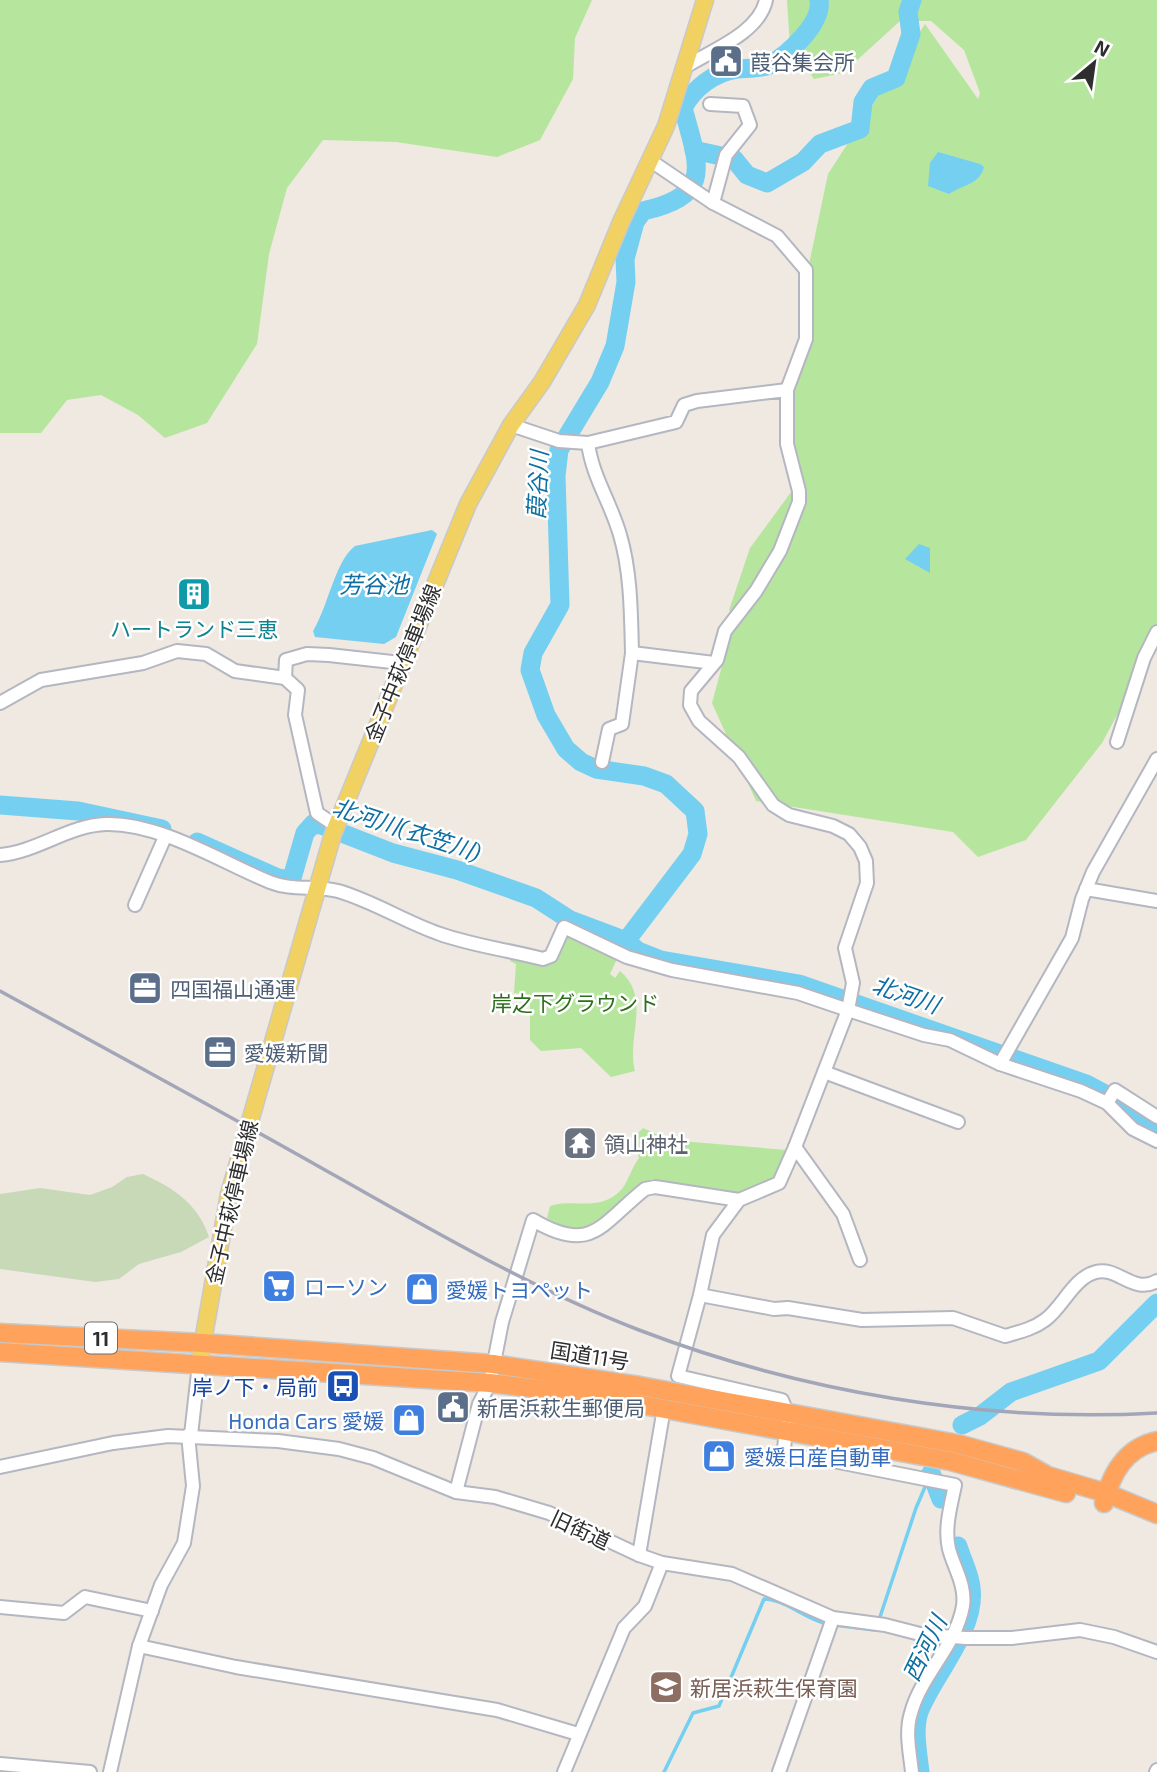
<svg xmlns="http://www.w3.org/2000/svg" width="1157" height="1772" font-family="'Exo 2','Noto Sans JP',sans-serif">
  <rect width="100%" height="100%" fill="#efe9e1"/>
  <!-- green -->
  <g fill="#b6e59e">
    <polygon points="0,0 592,0 575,38 573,79 540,140 497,157 396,142 323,140 287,188 269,254 257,344 207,423 165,438 138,415 101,395 67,400 41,433 0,433"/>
    <polygon points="787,0 1157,0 1157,641 1102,743 1026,840 978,857 953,832 756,801 712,703 735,618 729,610 750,548 794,488 790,387 809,343 808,269 828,174 925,24 978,99 980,93 964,50 931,21 900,21 843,73 814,79 790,47"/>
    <path d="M567,935L617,959L610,974L615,978L620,971C652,998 626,1037 635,1071L611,1077L581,1048L541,1051L530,1040V995L514,993L516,964L510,961L512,956L545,964Z"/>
    <path d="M643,1128L669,1140L787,1150C779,1178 763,1192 733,1192L729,1196L651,1179L600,1223L569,1230L547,1218L550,1206C572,1198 598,1212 619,1192C628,1184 631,1168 639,1158L633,1138Z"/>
  </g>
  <!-- cemetery -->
  <path fill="#c8d9b8" d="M143,1174C174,1188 199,1205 209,1237L181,1252L139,1264L119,1279L95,1282L0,1269V1194L40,1188L90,1195L112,1187L127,1177Z"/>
  <!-- water -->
  <g fill="#75cff0">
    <path d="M938,152L980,164L984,167C979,185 964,184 949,194L928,186L930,163Z"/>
    <path d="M432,530L437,534L396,637L384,644L315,637L313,631C328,607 335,561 355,546Z"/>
    <polygon points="919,544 930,548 930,573 905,559"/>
  </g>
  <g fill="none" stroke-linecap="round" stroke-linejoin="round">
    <!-- stream -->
    <g stroke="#75cff0" stroke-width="3.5">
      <polyline points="879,1620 916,1508 931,1473"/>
      <polyline points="834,1625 875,1630 876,1627"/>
      <path d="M664,1772L693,1713L719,1706L764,1599C785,1599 805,1619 827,1624"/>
    </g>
    <!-- river -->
    <g stroke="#75cff0" stroke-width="19">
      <polyline points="694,150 734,159 747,175 767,183 803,162 820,144 860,129 863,102 872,88 896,78 911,34 908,12 912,0"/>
      <polyline points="0,805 78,811 162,829"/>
      <polyline points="197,842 280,879 292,878 305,833 313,824 321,825 393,853 457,870 536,898 570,920 626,941 638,951 661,960 799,984 1086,1084 1120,1102 1157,1129"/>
      <path d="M626,941L692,854L698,834L695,811L666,784L644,776L596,769L581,762L566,749L546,715L530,670L533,653L560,605L556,476L559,450L600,382L615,346L626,282L625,259L635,222L643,211C714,195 699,167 683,108C693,89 714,72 737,69C746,68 760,69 769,65C788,55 823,23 819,0"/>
      <polyline points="962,1425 980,1416 1011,1392 1099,1361 1157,1303"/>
      <polyline points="931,1473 941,1499"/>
      <path d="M920,1772C918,1754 913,1730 919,1712C932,1677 977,1629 971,1588C970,1574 962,1560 958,1546"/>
    </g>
    <!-- minor casing -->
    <g stroke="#b4b7c1" stroke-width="16">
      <g id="minor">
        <path d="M685,67C712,50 759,33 766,0"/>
        <polyline points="710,104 743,106 750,125 726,155 713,203"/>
        <polyline points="651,161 713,203 777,236 806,270 806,339 787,390"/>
        <path d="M511,425L559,441L588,443C592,476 611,503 620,535C631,572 631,614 632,653L714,663"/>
        <polyline points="285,678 286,660 307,654 329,655 401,663"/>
        <polyline points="0,703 41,680 143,663 177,651 206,654 235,671 285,678 298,690 295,715 317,813 336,826"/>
        <polyline points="1117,742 1144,658 1157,632"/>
        <polyline points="602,762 609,729 622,724 632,653"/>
        <path d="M0,855C37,852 69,825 106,824C161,823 221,862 270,882C292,891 315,885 338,891C373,901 405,922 440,934C474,946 509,950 543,959L551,956L564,927L627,957L672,970L798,993L848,1010L853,983L845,948L867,883L866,861L860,847L849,834L833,826L789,815L773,805L739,757L699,721L690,705L691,691L717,660L725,631L756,591L780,551L799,502V491L787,444V390L697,401L684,405L676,422L588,443"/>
        <polyline points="1086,889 1157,901"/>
        <polyline points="135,905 165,837"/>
        <polyline points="1000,1064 1072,938 1082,899 1093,872 1157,759"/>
        <polyline points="824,1072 958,1122"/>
        <polyline points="1107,1103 1115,1090 1157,1117"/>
        <polyline points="795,1147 848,1010 924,1035 950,1040 1000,1064 1081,1091 1107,1103 1133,1129 1157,1141"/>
        <polyline points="700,1295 713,1235 739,1200 779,1183 795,1147 843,1214 860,1260"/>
        <polyline points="191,1435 199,1364"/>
        <polyline points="0,1467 113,1443 168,1436 278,1441 339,1449 373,1458 456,1492 495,1497 549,1513 639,1555 662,1563 732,1574 833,1618 885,1625 920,1634 965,1638 1012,1638 1080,1630 1114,1637 1157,1652"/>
        <path d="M456,1492L479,1404L490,1383L502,1322L533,1220C592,1255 601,1224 645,1189L655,1187L739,1200"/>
        <polyline points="639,1555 664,1408"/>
        <polyline points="0,1607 64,1613 85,1597 152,1611"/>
        <polyline points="139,1646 161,1585 184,1543 193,1486 188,1435"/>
        <polyline points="0,1764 90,1772"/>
        <polyline points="110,1772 139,1646 236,1667 497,1710 578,1734"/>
        <polyline points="564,1772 624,1628 645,1606 662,1563"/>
        <polyline points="779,1772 833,1618"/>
        <path d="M912,1772C910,1753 905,1732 911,1713C921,1675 956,1646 963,1606C966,1585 954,1568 949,1549C944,1528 951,1505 955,1485L813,1457L792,1460L784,1448L788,1415L782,1400L678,1376L700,1295L774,1309L788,1308L862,1320L953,1318L1005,1336C1019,1332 1033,1329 1045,1320C1063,1307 1073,1278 1096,1272C1117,1266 1134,1295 1157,1281"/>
        <polyline points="1156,1772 1157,1770"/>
      </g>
    </g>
    <!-- major casing -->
    <g stroke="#c9c9c9" stroke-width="19">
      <polyline id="major" points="199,1364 229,1194 333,834 468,504 511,425 542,382 587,305 621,222 666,126 705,0"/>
    </g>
    <!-- highway casing -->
    <g stroke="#c9c9c9" stroke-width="21">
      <g id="highway">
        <polyline points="0,1333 202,1343 493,1364 640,1386 958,1444 1023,1462 1048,1476 1106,1493 1157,1514"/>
        <polyline points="0,1352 490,1383 588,1395 950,1461 1066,1493"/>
        <path d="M1104,1503C1111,1474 1125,1448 1157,1441"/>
      </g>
    </g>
    <!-- minor -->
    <use href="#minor" stroke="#fff" stroke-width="12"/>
    <!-- major -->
    <use href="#major" stroke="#f2d163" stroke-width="16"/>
    <!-- highway -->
    <use href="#highway" stroke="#ffa35c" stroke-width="18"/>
    <!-- rail -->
    <path stroke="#a3a6b8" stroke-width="3.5" d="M0,991C108,1050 217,1109 325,1170C427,1227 530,1288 639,1330C801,1392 983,1423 1157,1413"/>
  </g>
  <!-- icons -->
  <defs>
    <g id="civic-square" transform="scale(1.75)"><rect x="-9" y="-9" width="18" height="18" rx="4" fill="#5c6f8a" stroke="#fff"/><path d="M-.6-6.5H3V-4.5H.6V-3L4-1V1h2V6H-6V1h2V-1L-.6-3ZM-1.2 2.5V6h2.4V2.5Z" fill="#fff"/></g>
    <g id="building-square" transform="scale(1.75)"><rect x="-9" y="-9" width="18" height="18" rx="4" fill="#0f9aa8" stroke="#fff"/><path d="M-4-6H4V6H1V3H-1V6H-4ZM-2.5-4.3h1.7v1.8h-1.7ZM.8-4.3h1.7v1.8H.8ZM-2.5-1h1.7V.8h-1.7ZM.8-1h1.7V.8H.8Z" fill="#fff"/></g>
    <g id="office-square" transform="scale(1.75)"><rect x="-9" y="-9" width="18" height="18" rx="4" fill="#5c6f8a" stroke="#fff"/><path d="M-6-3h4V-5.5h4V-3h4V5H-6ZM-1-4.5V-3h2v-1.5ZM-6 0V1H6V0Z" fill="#fff"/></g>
    <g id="temple-square" transform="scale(1.75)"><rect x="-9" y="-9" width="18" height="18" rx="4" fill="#6b7280" stroke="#fff"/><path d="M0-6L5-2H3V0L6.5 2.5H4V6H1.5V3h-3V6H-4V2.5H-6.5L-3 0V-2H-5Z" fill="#fff"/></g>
    <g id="supermarket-square" transform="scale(1.75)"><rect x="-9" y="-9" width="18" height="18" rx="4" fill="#3f7fe0" stroke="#fff"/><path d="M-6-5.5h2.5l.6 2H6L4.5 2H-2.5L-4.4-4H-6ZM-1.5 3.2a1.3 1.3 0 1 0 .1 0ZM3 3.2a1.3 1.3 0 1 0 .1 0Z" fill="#fff"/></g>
    <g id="shop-square" transform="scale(1.75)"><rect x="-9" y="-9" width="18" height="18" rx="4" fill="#3f7fe0" stroke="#fff"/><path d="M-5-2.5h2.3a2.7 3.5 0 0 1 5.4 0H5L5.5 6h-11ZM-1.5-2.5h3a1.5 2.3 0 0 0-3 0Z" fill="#fff"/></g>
    <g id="bus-square" transform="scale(1.75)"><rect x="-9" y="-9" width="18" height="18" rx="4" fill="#1a4fb4" stroke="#fff"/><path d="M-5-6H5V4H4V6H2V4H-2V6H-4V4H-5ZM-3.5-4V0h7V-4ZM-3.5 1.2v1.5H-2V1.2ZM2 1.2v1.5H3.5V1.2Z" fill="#fff"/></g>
    <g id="school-square" transform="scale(1.75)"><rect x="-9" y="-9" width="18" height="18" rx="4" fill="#8d6e63" stroke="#fff"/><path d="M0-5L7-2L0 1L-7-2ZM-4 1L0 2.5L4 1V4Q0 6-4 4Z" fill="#fff"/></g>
  </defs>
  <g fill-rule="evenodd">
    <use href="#civic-square" x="726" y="61"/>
    <use href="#building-square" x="194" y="594"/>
    <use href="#office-square" x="145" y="988"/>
    <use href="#office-square" x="220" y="1052"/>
    <use href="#temple-square" x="580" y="1143"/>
    <use href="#supermarket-square" x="279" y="1286"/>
    <use href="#shop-square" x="422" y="1289"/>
    <use href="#bus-square" x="343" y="1386"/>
    <use href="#civic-square" x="453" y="1407"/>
    <use href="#shop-square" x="409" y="1420"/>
    <use href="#shop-square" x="719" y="1456"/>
    <use href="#school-square" x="666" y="1687"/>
  </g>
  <g text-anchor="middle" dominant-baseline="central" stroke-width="5" stroke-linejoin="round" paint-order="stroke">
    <!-- shield labels -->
    <rect fill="#fff" stroke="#6d6d6d" stroke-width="2" x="85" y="1322.5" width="32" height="31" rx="5"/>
    <g font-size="19" font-weight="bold" fill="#2e2e2e">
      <text x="101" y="1338">11</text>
    </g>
    <!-- service labels -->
    <g font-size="21" fill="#4e5e75" stroke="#fff" text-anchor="start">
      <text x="750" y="61">葭谷集会所</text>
      <text x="170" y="988">四国福山通運</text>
      <text x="244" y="1052">愛媛新聞</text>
      <text x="477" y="1407">新居浜萩生郵便局</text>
    </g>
    <!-- culture labels -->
    <g font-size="21" fill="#0d838f" stroke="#fff">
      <text x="194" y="628">ハートランド三恵</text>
    </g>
    <!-- street labels -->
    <g font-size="21" fill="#2e2e2e" stroke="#fff">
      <text transform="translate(402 663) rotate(-68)">金子中萩停車場線</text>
      <text transform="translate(231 1202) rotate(-77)">金子中萩停車場線</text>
      <text transform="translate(590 1355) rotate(9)">国道11号</text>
      <text transform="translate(581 1529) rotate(25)">旧街道</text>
    </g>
    <!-- park labels -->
    <g font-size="21" fill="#2c6e1b" stroke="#fff">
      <text x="575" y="1002">岸之下グラウンド</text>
    </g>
    <!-- worship labels -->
    <g font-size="21" fill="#5b616d" stroke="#fff" text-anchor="start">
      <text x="604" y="1143">領山神社</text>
    </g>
    <!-- shop labels -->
    <g font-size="21" fill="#366cbe" stroke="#fff" text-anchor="start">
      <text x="304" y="1286">ローソン</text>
      <text x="446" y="1289">愛媛トヨペット</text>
      <text x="384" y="1420" text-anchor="end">Honda Cars 愛媛</text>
      <text x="744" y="1456">愛媛日産自動車</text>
    </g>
    <!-- transit labels -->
    <g font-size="21" fill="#164399" stroke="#fff" text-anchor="end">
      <text x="318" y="1386">岸ノ下・局前</text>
    </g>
    <!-- education labels -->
    <g font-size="21" fill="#785e54" stroke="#fff" text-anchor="start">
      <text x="690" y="1687">新居浜萩生保育園</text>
    </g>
    <!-- water labels -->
    <g font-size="23" font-style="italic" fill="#0d6fa3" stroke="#fff">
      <text transform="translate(537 485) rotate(-87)">葭谷川</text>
      <text x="374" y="584">芳谷池</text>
      <text transform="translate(407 829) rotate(18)">北河川(衣笠川)</text>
      <text transform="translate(906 994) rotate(19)">北河川</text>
      <text transform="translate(924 1648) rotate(-64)">西河川</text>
    </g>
  </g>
  <!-- north arrow -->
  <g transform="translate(1094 63) rotate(29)" stroke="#ffffff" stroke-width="5" paint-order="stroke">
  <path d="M0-5L12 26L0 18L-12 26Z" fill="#2e2e2e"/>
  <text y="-10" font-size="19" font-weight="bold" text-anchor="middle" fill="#2e2e2e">N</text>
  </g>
</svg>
